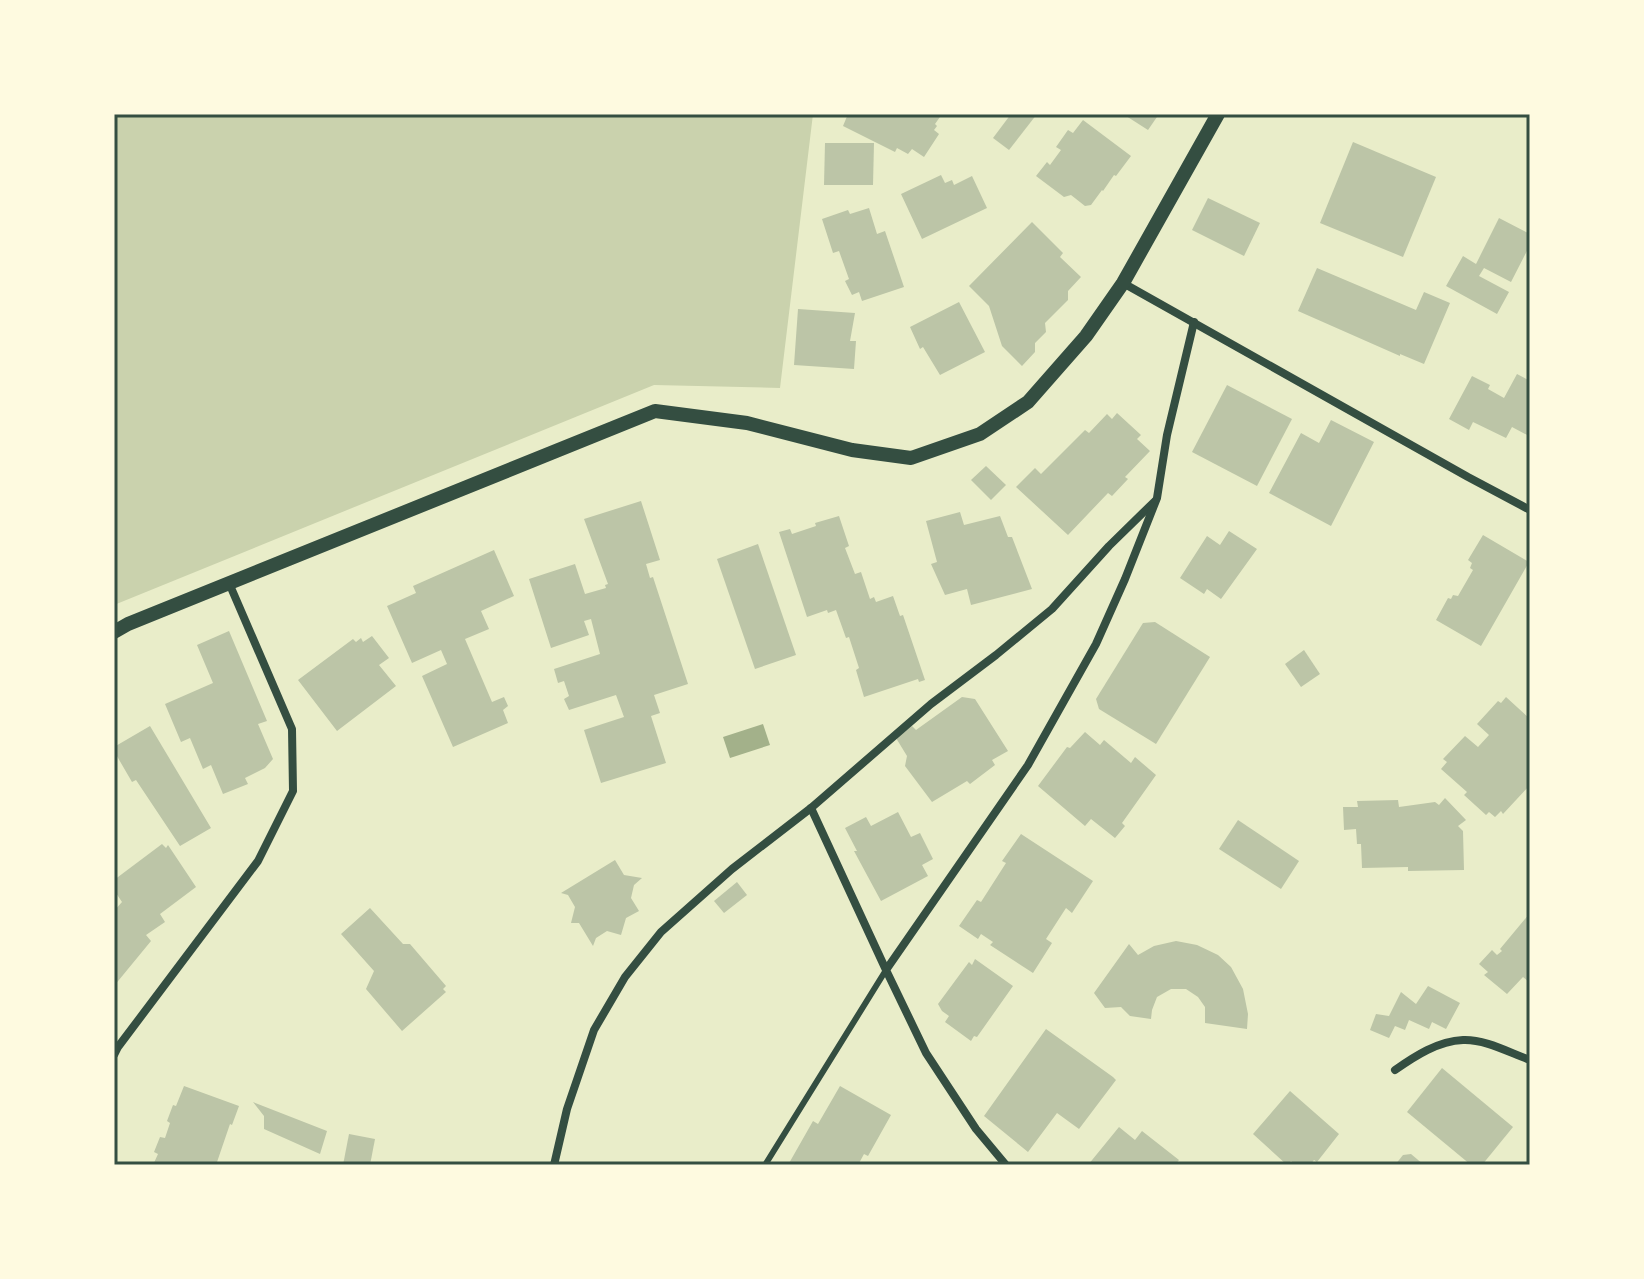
<svg xmlns="http://www.w3.org/2000/svg" width="1644" height="1279" font-family="'Source Sans 3',sans-serif">
  <rect width="100%" height="100%" fill="#e9edc9"/>
  <!-- green -->
  <polygon fill="#cad2ad" points="114,114 813,114 780,388 654,385 114,605"/>
  <!-- water -->
  <polygon fill="#a3b18a" points="763,724 770,745 730,758 723,737"/>
  <!-- building -->
  <g fill="#bcc5a7">
    <polygon points="848,114 942,114 935,124 937,126 934,130 939,134 924,157 912,149 908,154 897,148 895,152 843,126"/>
    <polygon points="1011,114 1037,114 1009,150 993,138"/>
    <polygon points="1123,114 1159,114 1148,130"/>
    <polygon points="1083,120 1131,156 1116,176 1114,175 1103,191 1102,190 1091,205 1085,206 1071,195 1064,197 1036,176 1047,162 1050,165 1061,150 1056,147 1068,130 1073,133"/>
    <polygon points="1353,142 1436,177 1403,257 1320,223"/>
    <polygon points="825,143 874,143 873,185 824,185"/>
    <polygon points="941,175 945,183 952,180 954,185 972,176 987,208 922,239 901,194"/>
    <polygon points="1208,198 1260,223 1244,256 1192,230"/>
    <polygon points="869,208 877,234 885,231 904,287 862,301 859,292 852,295 845,281 849,279 839,251 833,253 822,219 848,210 850,214"/>
    <polygon points="1499,218 1530,234 1530,245 1511,282 1484,268 1479,276 1509,292 1497,314 1446,286 1463,256 1476,264"/>
    <polygon points="1032,222 1063,253 1060,257 1081,277 1068,291 1068,300 1045,323 1046,332 1035,343 1035,352 1022,366 1002,346 989,306 969,286"/>
    <polygon points="1317,268 1416,310 1424,292 1450,303 1424,364 1400,354 1400,356 1298,311"/>
    <polygon points="959,302 985,352 940,375 923,347 920,349 910,327"/>
    <polygon points="798,309 855,313 850,341 856,341 854,369 794,365"/>
    <polygon points="1517,374 1530,381 1529,436 1512,427 1506,438 1473,422 1469,430 1449,419 1472,376 1490,385 1488,389 1504,398"/>
    <polygon points="1227,385 1292,419 1257,486 1192,452"/>
    <polygon points="1117,413 1141,435 1137,439 1150,451 1125,477 1128,479 1112,496 1108,493 1068,535 1016,487 1035,468 1041,474 1085,430 1089,433 1107,414 1112,419"/>
    <polygon points="1331,420 1374,442 1331,526 1269,493 1301,433 1319,443"/>
    <polygon points="986,466 1006,485 991,500 971,480"/>
    <polygon points="641,501 660,560 646,564 650,578 653,577 688,684 654,695 660,713 651,716 666,763 601,783 584,730 624,717 616,695 569,710 564,699 569,696 564,681 558,683 554,669 600,654 591,619 584,621 589,635 551,648 529,579 575,564 585,594 606,588 605,585 608,584 584,519"/>
    <polygon points="960,512 964,525 1000,516 1008,537 1012,537 1032,589 971,605 967,589 945,595 931,564 937,562 926,521"/>
    <polygon points="839,516 849,546 845,548 855,574 861,572 870,599 874,597 876,602 893,596 900,616 903,615 925,680 919,682 918,679 864,697 856,670 859,668 849,637 846,638 836,610 828,613 827,610 807,617 779,532 790,529 792,534 816,526 815,523"/>
    <polygon points="1229,531 1257,549 1221,599 1207,589 1204,594 1180,578 1207,536 1220,545"/>
    <polygon points="1483,535 1529,562 1481,646 1436,620 1448,598 1451,599 1453,595 1458,596 1473,570 1470,568 1472,563 1468,560"/>
    <polygon points="758,544 796,655 755,669 717,559"/>
    <polygon points="494,550 514,596 481,611 489,629 465,639 492,702 504,697 508,706 503,710 508,723 453,747 422,676 447,664 441,650 412,663 387,606 416,593 413,586"/>
    <polygon points="1155,622 1210,657 1156,744 1099,709 1096,699 1143,623"/>
    <polygon points="229,631 267,721 258,724 273,759 265,768 245,778 248,784 223,794 211,765 203,769 190,738 181,742 165,704 213,683 197,645"/>
    <polygon points="372,636 389,658 379,665 396,686 337,731 298,680 353,639 356,642 361,638 363,642"/>
    <polygon points="1304,650 1320,674 1301,687 1285,664"/>
    <polygon points="962,697 975,699 1008,751 992,760 995,765 970,784 967,781 932,802 905,766 907,756 896,738 912,726 916,730"/>
    <polygon points="1506,697 1530,719 1530,785 1503,814 1501,811 1495,817 1489,812 1486,815 1464,795 1467,792 1441,769 1447,762 1443,759 1465,736 1478,747 1489,735 1477,724 1498,701 1501,703"/>
    <polygon points="150,726 211,828 180,846 136,780 132,782 114,751 114,747"/>
    <polygon points="1085,732 1100,745 1104,740 1131,763 1135,757 1156,775 1122,823 1125,826 1115,838 1091,819 1085,826 1038,786 1067,747 1070,748"/>
    <polygon points="1445,798 1466,820 1458,826 1463,831 1464,870 1408,871 1408,867 1362,868 1361,844 1357,844 1356,829 1344,830 1343,807 1358,807 1357,801 1398,800 1399,807 1435,802 1439,805"/>
    <polygon points="898,812 911,837 920,833 933,859 922,865 928,876 881,901 854,851 857,851 845,828 866,817 871,826"/>
    <polygon points="1238,820 1299,861 1281,889 1219,849"/>
    <polygon points="1021,834 1093,881 1072,913 1066,908 1046,939 1052,943 1033,973 990,945 993,942 981,934 978,939 959,926 977,900 981,902 1006,863 1002,861"/>
    <polygon points="162,844 166,848 168,845 196,887 160,914 165,922 146,935 151,941 114,986 114,911 122,902 114,890 114,880"/>
    <polygon points="615,860 624,875 642,878 634,885 631,898 639,911 626,918 621,935 607,931 596,938 593,946 579,923 571,923 575,907 568,895 561,893"/>
    <polygon points="737,882 747,895 724,913 714,901"/>
    <polygon points="370,908 403,944 410,944 446,986 443,989 446,992 402,1031 366,989 374,971 341,934"/>
    <polygon points="1530,913 1530,983 1523,977 1507,994 1484,975 1488,972 1479,964 1492,950 1497,955 1502,951 1500,949"/>
    <polygon points="1176,941 1197,945 1218,955 1231,967 1243,989 1248,1014 1247,1029 1205,1023 1205,1007 1198,997 1186,989 1171,989 1157,997 1152,1010 1151,1019 1130,1016 1121,1007 1105,1008 1094,993 1129,944 1138,955 1154,946"/>
    <polygon points="975,959 1013,986 977,1037 974,1036 971,1041 945,1022 949,1016 942,1011 938,1004 969,962 972,965"/>
    <polygon points="1428,986 1460,1003 1446,1029 1432,1022 1429,1029 1409,1020 1405,1030 1395,1026 1389,1038 1370,1030 1376,1014 1389,1016 1401,992 1416,1004"/>
    <polygon points="1046,1029 1113,1077 1116,1080 1079,1129 1057,1113 1028,1152 984,1116"/>
    <polygon points="1442,1068 1513,1127 1482,1165 1471,1165 1407,1112"/>
    <polygon points="184,1086 239,1106 232,1125 230,1124 216,1165 153,1165 158,1154 154,1152 160,1137 165,1138 170,1123 167,1121 173,1105 176,1106"/>
    <polygon points="840,1086 891,1115 868,1156 864,1154 858,1165 788,1165 813,1121 818,1124"/>
    <polygon points="1290,1091 1339,1134 1317,1162 1314,1160 1310,1165 1296,1165 1291,1161 1287,1165 1253,1134"/>
    <polygon points="253,1102 327,1131 320,1154 264,1129 264,1116"/>
    <polygon points="1119,1127 1135,1140 1142,1131 1179,1160 1175,1165 1088,1165"/>
    <polygon points="349,1134 375,1139 370,1165 343,1165"/>
    <polygon points="1411,1154 1424,1165 1395,1165 1403,1155"/>
  </g>
  <g fill="none" stroke-linecap="round" stroke-linejoin="round">
    <!-- service -->
    <polyline stroke="#344e41" stroke-width="6" points="765,1165 886,970"/>
    <!-- minor -->
    <g stroke="#344e41" stroke-width="8">
      <polyline points="1123,283 1468,477 1530,510"/>
      <polyline points="811,808 886,970"/>
      <polyline points="114,1055 118,1047 258,861 293,791 292,729 229,583"/>
      <path d="M1395,1070C1415,1056 1438,1041 1463,1040C1485,1039 1510,1053 1530,1060"/>
      <polyline points="554,1165 567,1109 594,1030 625,977 661,932 732,869 811,808 931,704 996,655 1052,609 1109,546 1154,502"/>
      <polyline points="1006,1165 976,1129 926,1053 886,970 1028,765 1096,644 1125,579 1157,498 1167,435 1194,322"/>
    </g>
    <!-- tertiary -->
    <polyline stroke="#344e41" stroke-width="14" points="114,632 128,624 655,411 747,423 852,450 911,458 980,434 1028,402 1086,336 1123,283 1218,114"/>
  </g>
  <!-- border -->
  <rect width="1644" height="1279" fill="none" stroke="#fefae0" stroke-width="232"/>
  <rect x="116" y="116" width="1412" height="1047" fill="none" stroke="#344e41" stroke-width="3"/>
</svg>
